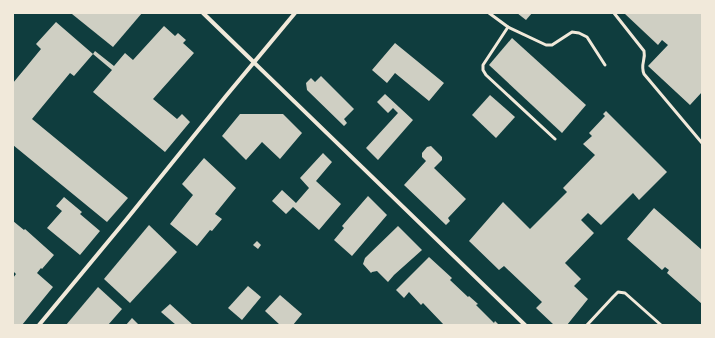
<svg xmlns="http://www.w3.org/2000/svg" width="715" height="338" font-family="Figtree,sans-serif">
  <rect width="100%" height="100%" fill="#0f3d3e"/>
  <!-- building -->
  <g fill="#cfcfc3">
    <polygon points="73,13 142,13 113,47 72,14"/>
    <polygon points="517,13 532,13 526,20"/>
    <polygon points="624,13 702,13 702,92 690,105 648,66 668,45 662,40 658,45"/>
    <polygon points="56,22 93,54 74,76 70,73 32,119 128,198 107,222 13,145 13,83 41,49 36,44"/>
    <polygon points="164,26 175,36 178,33 186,40 183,43 194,53 153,99 177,119 182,114 190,122 165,152 93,92 112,70 93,54 95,51 114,66 125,53 133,60"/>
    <polygon points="512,38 586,105 562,133 489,65"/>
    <polygon points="395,43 444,83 429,101 395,73 387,83 372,70"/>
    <polygon points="321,76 354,109 344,119 347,123 344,126 307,90 306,83 311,78 315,82"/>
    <polygon points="385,94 413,120 378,160 366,148 398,113 393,108 388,113 377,102"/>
    <polygon points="490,95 515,117 496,138 472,115"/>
    <polygon points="606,111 667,172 639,200 633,193 601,225 588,213 581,220 594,233 565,263 581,279 574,286 588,299 567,325 554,325 536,308 542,302 504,266 499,270 469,241 503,202 530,229 567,192 563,188 595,155 583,144 592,136 589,133 605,116 603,114"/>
    <polygon points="240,114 283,114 302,133 280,159 262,142 246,160 222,136"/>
    <polygon points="431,146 442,157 442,160 434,168 466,199 448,218 450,221 446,225 404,185 426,161 422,157 422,153 427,147"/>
    <polygon points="323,153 332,162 316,181 341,204 319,230 293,207 286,214 272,201 282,190 296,203 309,188 300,178"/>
    <polygon points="204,158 236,188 215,214 222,219 212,231 210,230 197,246 170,224 193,195 182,184"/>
    <polygon points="368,196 387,215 352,256 334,240 344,228 342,226"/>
    <polygon points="64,197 82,212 80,214 100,231 80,255 47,228 62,211 56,206"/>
    <polygon points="654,208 702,250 702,304 667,273 669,270 665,267 662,270 627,239"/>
    <polygon points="13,221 24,230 25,229 54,255 42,269 41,268 37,273 53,287 22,325 13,325 13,278 16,274 13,271"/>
    <polygon points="149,225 177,252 130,303 104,279"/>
    <polygon points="398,226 422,250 394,275 388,282 377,271 372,272 371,273 363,264 365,258"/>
    <polygon points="257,241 261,245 258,249 253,245"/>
    <polygon points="429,257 452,278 450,280 468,297 469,296 478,304 476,305 494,323 495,321 499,325 444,325 423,303 421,305 409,292 404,298 396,290"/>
    <polygon points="248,286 261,297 242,320 228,308"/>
    <polygon points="98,287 122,309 108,325 66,325"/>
    <polygon points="280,295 302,314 293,325 280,325 265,311"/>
    <polygon points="170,304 193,325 176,325 161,312"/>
    <polygon points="132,318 139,325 126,325"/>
  </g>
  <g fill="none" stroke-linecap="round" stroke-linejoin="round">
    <!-- service -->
    <g stroke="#f1e9da" stroke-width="3">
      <polyline points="489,13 508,27 546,45 552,45 572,32 579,33 587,37 605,65"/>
      <path d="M614,13L644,51C646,60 640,64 644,74L702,143"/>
      <polyline points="508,27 483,65 483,70 486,75 555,139"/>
      <polyline points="587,325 613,297 618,292 625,293 661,325"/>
    </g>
    <!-- minor -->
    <g stroke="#f1e9da" stroke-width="4">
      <polyline points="203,13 525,325"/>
      <polyline points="39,325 126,220 226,96 295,13"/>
    </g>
  </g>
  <!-- border -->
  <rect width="715" height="338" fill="none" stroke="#f1e9da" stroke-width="28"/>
</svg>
